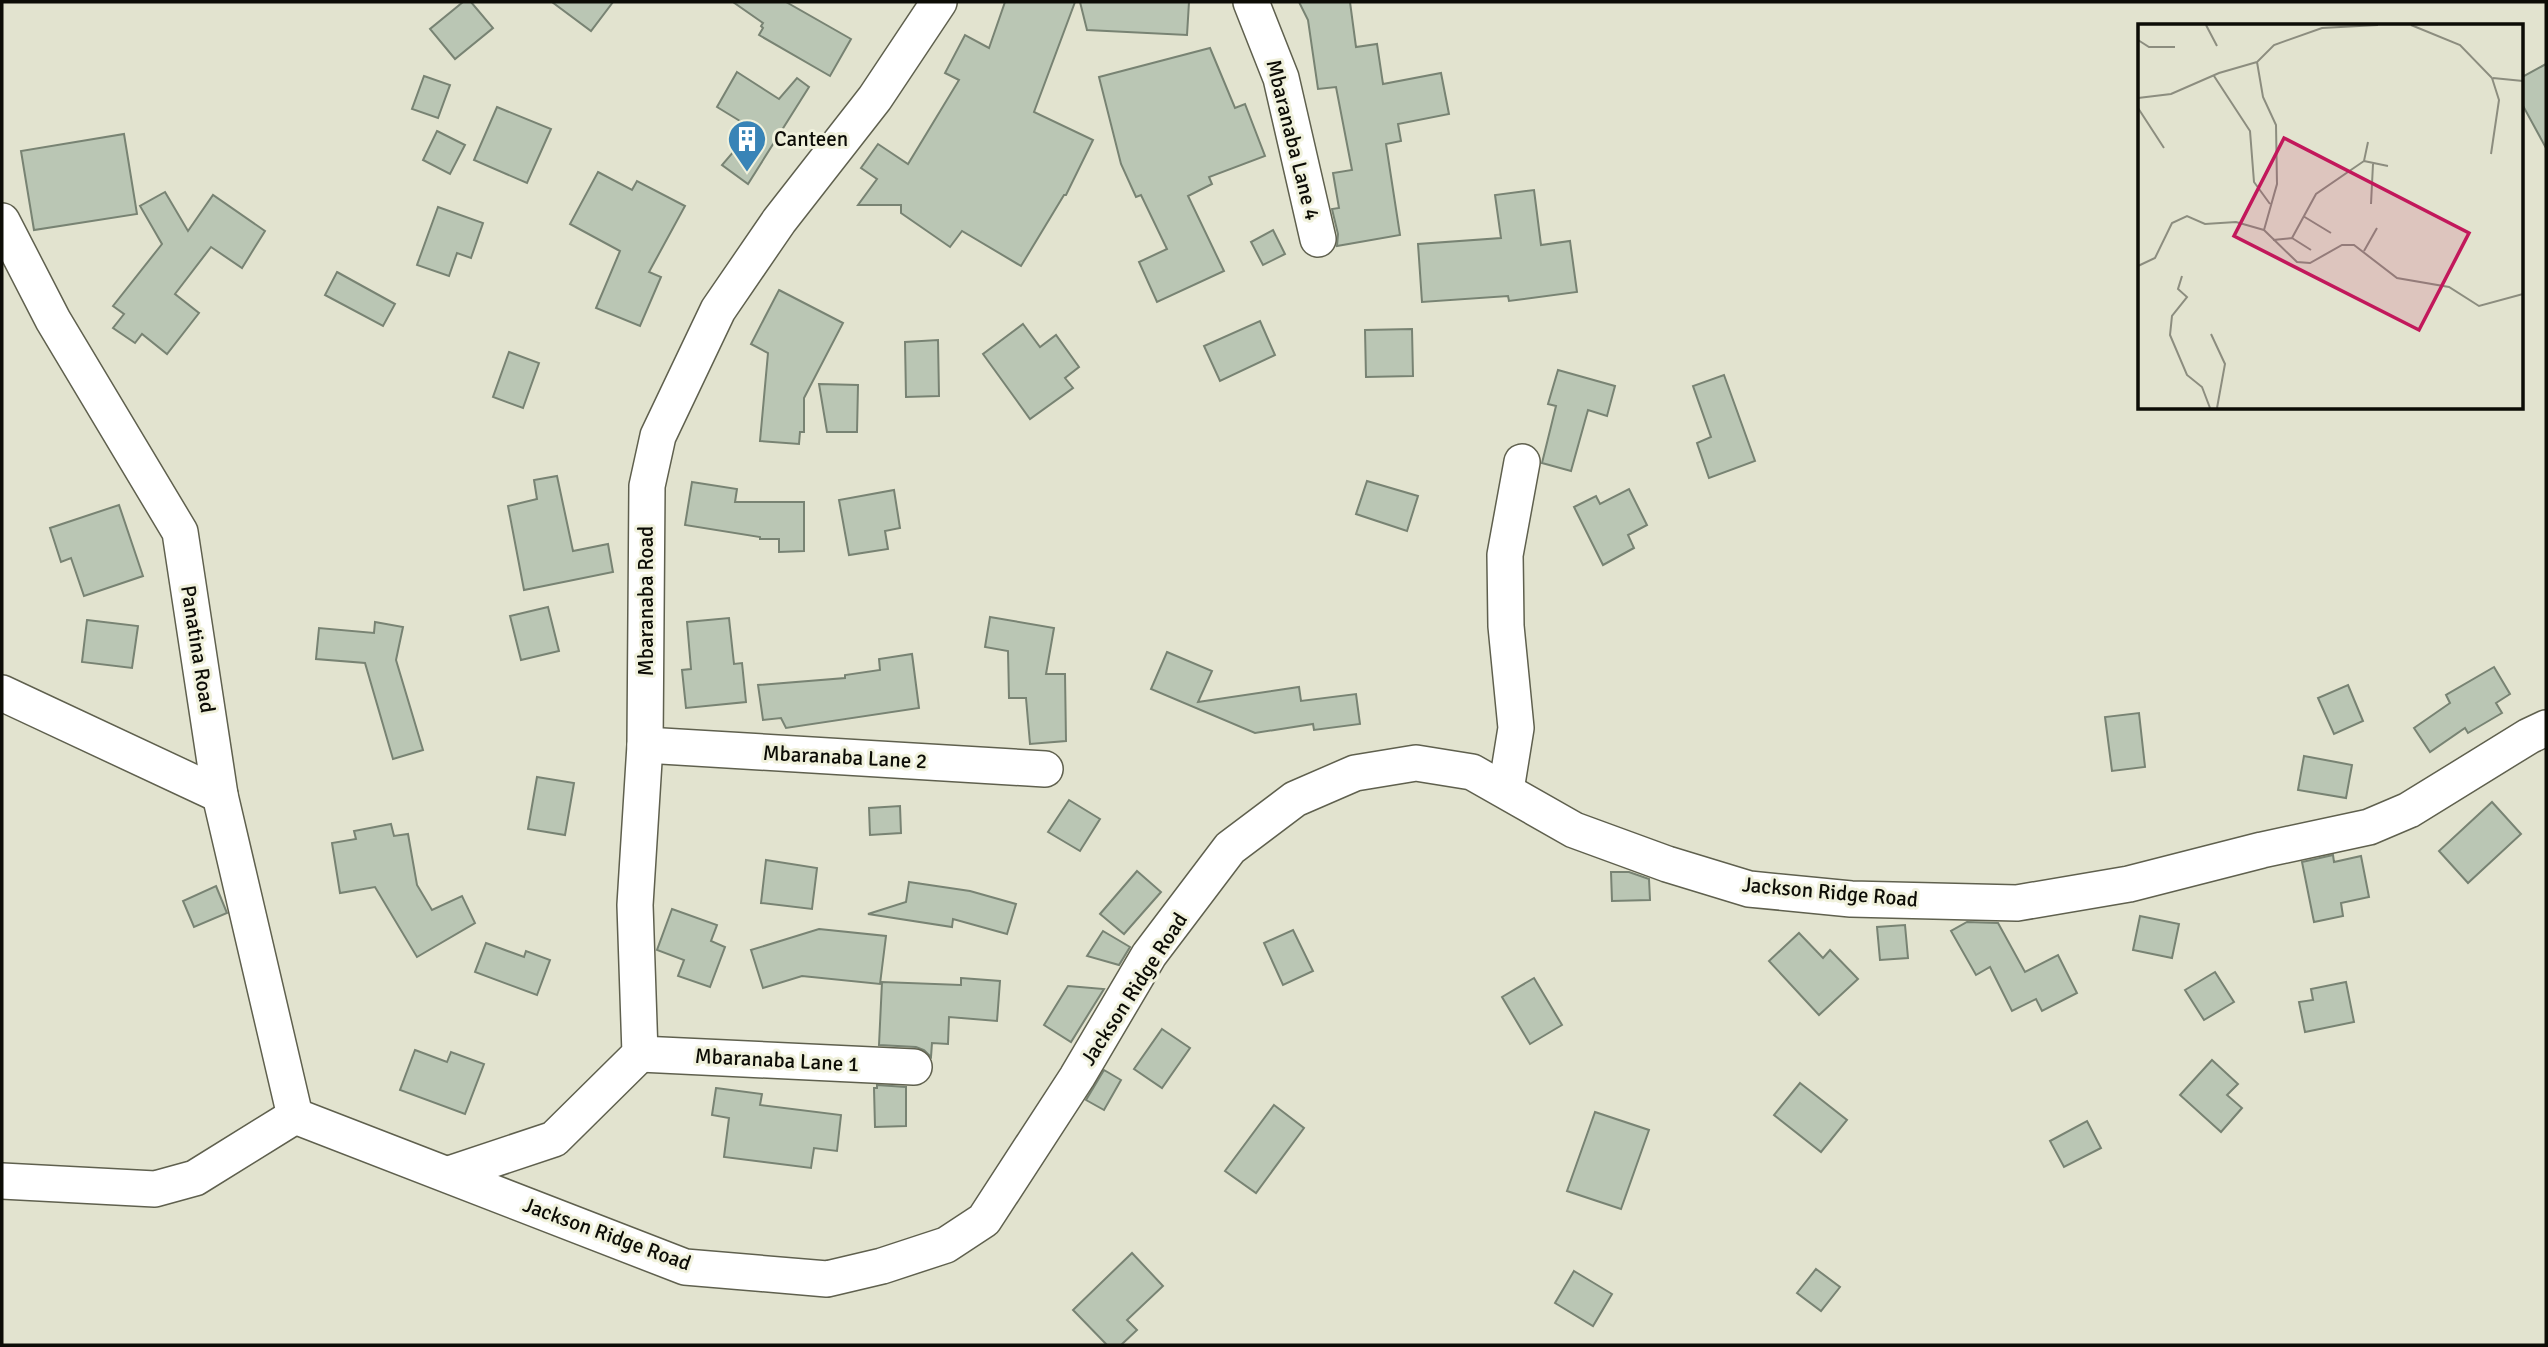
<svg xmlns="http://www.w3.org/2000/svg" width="2548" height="1347" font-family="Signika,sans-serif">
  <rect width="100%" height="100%" fill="#e2e3cf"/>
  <!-- building -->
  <g fill="#bac6b4" stroke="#788373" stroke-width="2">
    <polygon points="463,2 471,2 493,28 455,59 430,29"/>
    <polygon points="552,2 613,2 591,31"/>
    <polygon points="733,2 786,2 851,39 830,76 759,35 763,28 761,26 763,23"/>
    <polygon points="1005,2 1075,2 1034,112 1093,140 1066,195 1064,195 1021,266 962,231 950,247 901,213 901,205 858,205 877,179 861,168 878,144 908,164 959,80 945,73 965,35 989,48"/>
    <polygon points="1080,2 1189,2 1187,35 1087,30"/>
    <polygon points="1299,2 1350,2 1356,47 1377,44 1383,84 1441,73 1449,114 1398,124 1401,141 1386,144 1400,235 1337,246 1338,234 1332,209 1339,208 1333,173 1352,170 1336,87 1318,89 1308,20"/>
    <polygon points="1210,48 1235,108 1245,104 1265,156 1209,177 1212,184 1188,196 1224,271 1157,302 1139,262 1167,249 1141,195 1136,197 1121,164 1099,77"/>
    <polygon points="2546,64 2546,148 2522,104 2522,77"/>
    <polygon points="737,72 779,99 797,78 809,87 748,184 722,165 753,129 717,107"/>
    <polygon points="424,76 450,85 438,118 412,109"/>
    <polygon points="497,107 551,129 527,183 474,160"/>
    <polygon points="437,131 465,145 450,174 423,160"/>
    <polygon points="124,134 137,214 34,230 21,151"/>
    <polygon points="598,172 632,190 637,181 685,206 649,272 661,277 640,326 596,308 620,251 570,224"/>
    <polygon points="1534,190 1541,245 1570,241 1577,292 1509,301 1508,296 1422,302 1418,244 1501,238 1495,195"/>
    <polygon points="165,192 188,231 213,195 265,231 242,268 211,247 175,294 199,313 167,354 142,334 135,343 113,328 124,314 113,306 162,244 140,206"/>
    <polygon points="438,207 483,223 471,258 457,253 449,276 417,265"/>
    <polygon points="1273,230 1285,254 1263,265 1251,242"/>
    <polygon points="337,272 395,304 383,326 325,295"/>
    <polygon points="779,290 843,323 804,398 804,432 800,432 799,444 760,441 768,353 751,344"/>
    <polygon points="1260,321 1275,355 1220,381 1204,346"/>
    <polygon points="1023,324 1040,347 1056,335 1079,367 1065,378 1073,388 1030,419 983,354"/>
    <polygon points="1412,329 1413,376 1366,377 1365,330"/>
    <polygon points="938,340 939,396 906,397 905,342"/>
    <polygon points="509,352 539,363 523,408 493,397"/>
    <polygon points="1558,370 1615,386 1607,416 1588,410 1571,471 1542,463 1556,406 1548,404"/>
    <polygon points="1724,375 1755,461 1709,478 1697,443 1711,437 1693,386"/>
    <polygon points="819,384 858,385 857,432 827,432"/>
    <polygon points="557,476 573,551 608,544 613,572 524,590 508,506 537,499 534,480"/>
    <polygon points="1367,481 1418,496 1407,531 1356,514"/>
    <polygon points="692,482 737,489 735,502 804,502 804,551 779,552 779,539 760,539 760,537 685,525"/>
    <polygon points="1629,489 1647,525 1628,535 1634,548 1603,565 1574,507 1596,496 1600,504"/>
    <polygon points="894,490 900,528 885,531 888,549 849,555 839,500"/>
    <polygon points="119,505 143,576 84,596 71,558 61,562 50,528"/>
    <polygon points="548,607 559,651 521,660 510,616"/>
    <polygon points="990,617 1054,628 1046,674 1065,674 1066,741 1030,744 1026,698 1009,698 1008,651 985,647"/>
    <polygon points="729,618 734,664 742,663 746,702 686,708 682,670 691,669 687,622"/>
    <polygon points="87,620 138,626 132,668 82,662"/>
    <polygon points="375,622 403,627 396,660 423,750 393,759 365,663 316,659 319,628 374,633"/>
    <polygon points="1167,652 1212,671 1198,702 1299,687 1301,701 1356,694 1360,724 1314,730 1313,724 1255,733 1151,689"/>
    <polygon points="912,654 919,708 786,728 781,718 763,720 758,685 845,678 845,675 880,670 879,659"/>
    <polygon points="2494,667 2510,694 2496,703 2502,713 2468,733 2465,728 2430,752 2414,728 2450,703 2446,695"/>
    <polygon points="2348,685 2363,721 2334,734 2318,698"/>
    <polygon points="2139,713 2145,767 2112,771 2105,717"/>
    <polygon points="2304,756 2352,765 2346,798 2298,790"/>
    <polygon points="537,777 574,783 565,835 528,829"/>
    <polygon points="1069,800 1100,819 1080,851 1048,832"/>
    <polygon points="2492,802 2521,834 2468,883 2439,851"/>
    <polygon points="900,806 901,833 870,835 869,808"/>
    <polygon points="391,824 394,836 408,834 417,885 432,910 462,896 475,923 417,957 375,887 340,893 332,843 356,839 354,831"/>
    <polygon points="2333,855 2334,862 2361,856 2369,897 2341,903 2343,916 2314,922 2302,862"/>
    <polygon points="766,860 817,868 812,909 761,903"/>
    <polygon points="1137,871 1161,892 1124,934 1100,914"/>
    <polygon points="1611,872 1629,872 1649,879 1650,900 1612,901"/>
    <polygon points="909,882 970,891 1016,904 1007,934 953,919 952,927 868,914 906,902"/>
    <polygon points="216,886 227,913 194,927 183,901"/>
    <polygon points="672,909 717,925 711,941 725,947 710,987 678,976 684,960 657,950"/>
    <polygon points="2140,916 2179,924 2172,958 2133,950"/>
    <polygon points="1967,922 1998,923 2025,972 2058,955 2077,993 2042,1011 2036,999 2012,1011 1990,967 1976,975 1951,931"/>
    <polygon points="1905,925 1908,958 1880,960 1877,927"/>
    <polygon points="819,929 886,936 880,984 802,976 763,988 751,950"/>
    <polygon points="1293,930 1313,971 1283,985 1264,943"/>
    <polygon points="1103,931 1130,947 1119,965 1087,956"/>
    <polygon points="1799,933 1823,958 1830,950 1858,979 1819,1015 1769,961"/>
    <polygon points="486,943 524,957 526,951 550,960 537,995 475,972"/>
    <polygon points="2215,972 2234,1002 2204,1020 2185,990"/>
    <polygon points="961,978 1000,981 997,1021 949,1017 948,1044 932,1043 931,1057 924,1050 916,1047 879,1045 882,982 961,985"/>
    <polygon points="1534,978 1562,1025 1530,1044 1502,997"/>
    <polygon points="2346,982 2354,1022 2305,1032 2299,1002 2313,1000 2311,989"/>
    <polygon points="1068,986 1104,989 1071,1042 1044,1025"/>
    <polygon points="1162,1029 1190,1048 1162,1088 1134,1069"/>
    <polygon points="415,1050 447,1062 451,1052 484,1064 465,1114 400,1090"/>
    <polygon points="2212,1060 2238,1084 2227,1095 2242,1108 2221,1132 2180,1095"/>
    <polygon points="1104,1070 1121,1080 1104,1110 1086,1100"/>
    <polygon points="1800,1083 1847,1120 1821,1152 1774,1115"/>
    <polygon points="877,1085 906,1087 906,1126 875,1127 874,1088 877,1088"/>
    <polygon points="716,1088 762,1094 760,1105 841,1115 837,1151 814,1148 811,1168 724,1157 729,1118 712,1115"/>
    <polygon points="1274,1105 1304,1128 1256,1193 1225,1171"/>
    <polygon points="1595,1112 1649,1130 1621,1209 1567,1191"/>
    <polygon points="2087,1121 2101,1148 2064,1167 2050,1141"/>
    <polygon points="1132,1253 1163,1286 1127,1320 1137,1330 1121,1345 1107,1345 1073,1310"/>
    <polygon points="1816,1269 1840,1287 1821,1311 1797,1293"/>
    <polygon points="1574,1271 1612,1294 1593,1326 1555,1303"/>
  </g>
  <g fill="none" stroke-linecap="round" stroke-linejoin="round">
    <!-- minor casing -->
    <g stroke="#5f604e" stroke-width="38">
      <g id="minor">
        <polyline points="1251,2 1281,78 1318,239"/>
        <polyline points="2,221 53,320 180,532 220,795 295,1116"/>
        <polyline points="2,693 220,795"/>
        <polyline points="645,745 1045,769"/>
        <polyline points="1506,790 1516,728 1506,626 1505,555 1522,462"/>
        <polyline points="640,1054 914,1067"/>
        <polyline points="295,1116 685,1267 827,1279 882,1266 946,1245 984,1220 1077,1077 1149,955 1230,848 1295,799 1355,773 1416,763 1472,772 1574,830 1667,864 1749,889 1851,899 2017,903 2129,884 2262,850 2369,827 2409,810 2529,736 2546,728"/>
        <polyline points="449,1174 554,1139 640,1054 635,905 645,745 647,486 658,436 718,310 779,221 875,98 939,2"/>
        <polyline points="2,1181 155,1189 195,1178 295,1116"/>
      </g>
    </g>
    <!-- minor -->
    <use href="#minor" stroke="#fff" stroke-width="35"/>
  </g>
  <!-- icons -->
  <defs>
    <g id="building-pin" transform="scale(2.0125)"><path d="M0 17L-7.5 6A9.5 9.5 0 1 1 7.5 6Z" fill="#3984b7" stroke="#f0f1dc"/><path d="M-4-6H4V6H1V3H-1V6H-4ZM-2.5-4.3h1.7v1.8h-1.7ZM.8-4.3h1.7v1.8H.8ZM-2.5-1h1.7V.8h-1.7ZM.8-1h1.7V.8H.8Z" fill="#fff"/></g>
  </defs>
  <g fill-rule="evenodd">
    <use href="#building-pin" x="747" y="139"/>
  </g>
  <g text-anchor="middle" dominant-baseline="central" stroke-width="6" stroke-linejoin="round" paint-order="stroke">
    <!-- poi labels -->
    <g font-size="21" fill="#0c0c06" stroke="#f0f1dc" text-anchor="start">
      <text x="774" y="139">Canteen</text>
    </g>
    <!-- street labels -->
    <g font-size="21" fill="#0c0c06" stroke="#f0f1dc">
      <text transform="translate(1293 140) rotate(76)">Mbaranaba Lane 4</text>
      <text transform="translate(646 601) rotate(-90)">Mbaranaba Road</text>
      <text transform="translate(198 649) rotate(81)">Panatina Road</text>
      <text transform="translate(845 757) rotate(3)">Mbaranaba Lane 2</text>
      <text transform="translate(1830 892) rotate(5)">Jackson Ridge Road</text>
      <text transform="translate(1134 989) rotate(-57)">Jackson Ridge Road</text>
      <text transform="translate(777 1060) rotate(3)">Mbaranaba Lane 1</text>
      <text transform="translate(607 1234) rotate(20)">Jackson Ridge Road</text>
    </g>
  </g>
  <!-- overview -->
  <g transform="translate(2138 24)">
    <rect width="385" height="385" fill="#e2e3cf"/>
    <path fill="none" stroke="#8c8d7f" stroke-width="2" d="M68,1L79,22M273,1L322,21L354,54L361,76L353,130M0,16L11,23H37M76,52L112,107L116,158L132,180M355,54L385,57M0,74L33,70L81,49L119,38M0,84L26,124M0,125V148M226,137L250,142M233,180L235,140M165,192L193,209M126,206L139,160L138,101L125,73L119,38L136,21L184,4L240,1M126,206L159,238L172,239L204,221H216L259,254L311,263L341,282L385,270M154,214L173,226M135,216L154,214L178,170L226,137L230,118M226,227L239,204M0,242L17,234L34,199L49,192L67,200L98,198L126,206M44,252L40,265L49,273L34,292L32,311L49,351L64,363L72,384M73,310L87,340L79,384"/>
    <path fill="#c2185b" fill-opacity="0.15" stroke="#c2185b" stroke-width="3.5" d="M146,114L331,209L281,306L96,212Z"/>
    <rect width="385" height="385" fill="none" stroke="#0c0c06" stroke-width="3.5"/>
  </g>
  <!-- border -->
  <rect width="2548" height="1347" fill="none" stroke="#0c0c06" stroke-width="7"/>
</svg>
